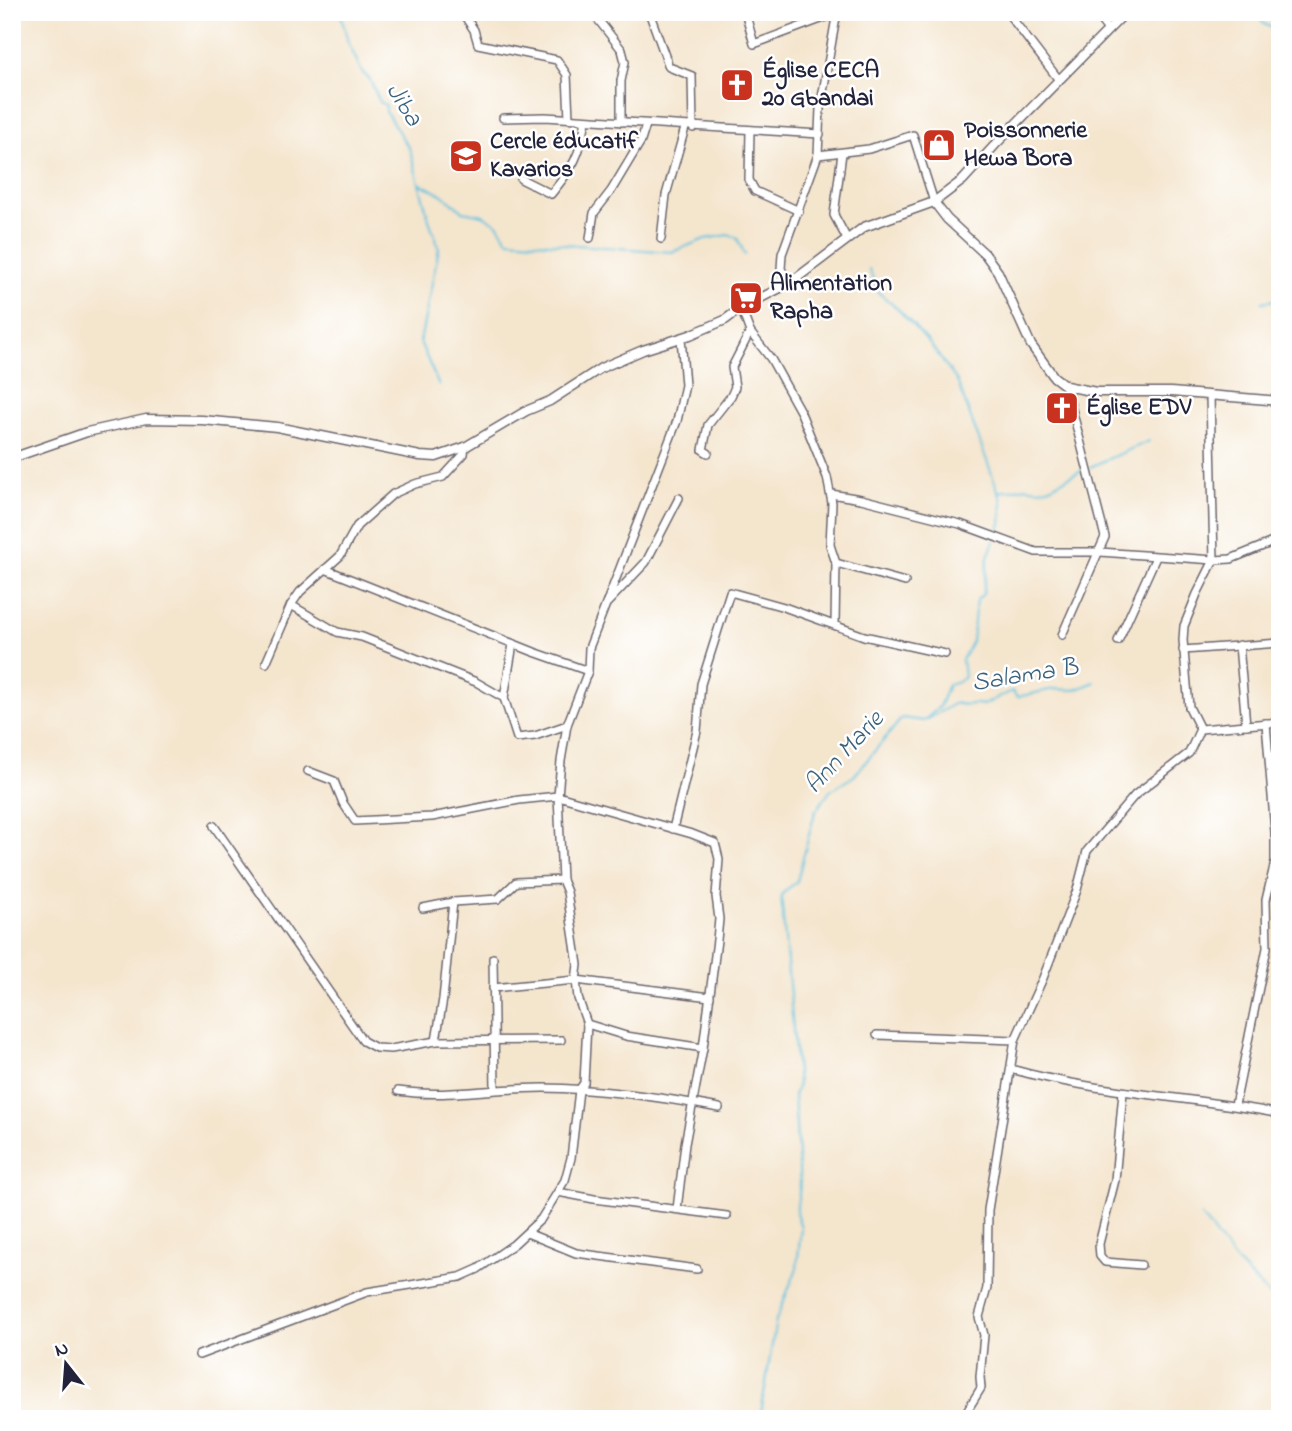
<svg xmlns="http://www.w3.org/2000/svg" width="1292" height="1431" font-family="'Indie Flower',sans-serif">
  <rect width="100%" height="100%" fill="#fff"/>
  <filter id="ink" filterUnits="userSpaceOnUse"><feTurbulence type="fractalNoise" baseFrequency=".0143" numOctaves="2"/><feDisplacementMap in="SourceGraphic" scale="14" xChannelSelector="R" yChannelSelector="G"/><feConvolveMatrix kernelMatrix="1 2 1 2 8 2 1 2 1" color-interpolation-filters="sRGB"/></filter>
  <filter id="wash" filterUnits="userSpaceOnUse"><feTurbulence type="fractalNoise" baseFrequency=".00686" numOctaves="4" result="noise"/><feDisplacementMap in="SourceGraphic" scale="28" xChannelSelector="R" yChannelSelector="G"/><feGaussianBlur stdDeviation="1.57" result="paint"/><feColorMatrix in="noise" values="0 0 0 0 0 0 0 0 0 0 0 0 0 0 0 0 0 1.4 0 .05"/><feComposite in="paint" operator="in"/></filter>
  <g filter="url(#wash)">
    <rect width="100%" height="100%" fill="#f4e5cd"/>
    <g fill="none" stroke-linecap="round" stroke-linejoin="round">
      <!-- stream -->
      <g stroke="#61c2df" stroke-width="2">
        <polyline points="340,12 348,42 362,72 370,80 380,102 386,106 386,112 410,150 429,220 439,248 420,342 439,386"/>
        <polyline points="1254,12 1264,24 1280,32"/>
        <polyline points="419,183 441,194 463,211 483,215 497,224 508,240 672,252 705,239 728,235 737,238 745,255"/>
        <polyline points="869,269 879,293 899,310 930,344 957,381 1002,501 1001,524 996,536"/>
        <polyline points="1262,302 1280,299"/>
        <polyline points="1090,467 1149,441"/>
        <polyline points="998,492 1027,487 1037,489 1048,488 1084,469"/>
        <path d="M928,719L955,703C963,707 973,702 983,705L1012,691L1017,697L1054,689L1075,690L1095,682"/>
        <polyline points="925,720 939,707 948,685 958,682 964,677 962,660 972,641 976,601 983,594 988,557 994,541"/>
        <polyline points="1201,1216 1238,1264 1280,1306"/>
        <polyline points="760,1419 776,1320 797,1268 801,1227 796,1213 800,1185 794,1096 798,1084 781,895 797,881 815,812 830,791 854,776 902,718 924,721"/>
      </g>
    </g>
  </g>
  <g filter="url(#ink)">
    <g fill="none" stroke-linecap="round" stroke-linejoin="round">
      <!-- minor casing -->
      <g stroke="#6c666e" stroke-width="10">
        <g id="minor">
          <polyline points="462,12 474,30 478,44 557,60 567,75 569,118"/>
          <polyline points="592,12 622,50 625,62 621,81 621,122"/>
          <polyline points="649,12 669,67 692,76 693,128"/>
          <polyline points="745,12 754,44 837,13"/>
          <polyline points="1007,12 1059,80"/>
          <polyline points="1094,12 1108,30"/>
          <polyline points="503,118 545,117 820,134"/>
          <polyline points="750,130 749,180 755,191 799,211"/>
          <polyline points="842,153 834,215 847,239"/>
          <polyline points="818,155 869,149 913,135 934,202"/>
          <path d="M521,179L551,194C574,166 580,156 586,120"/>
          <polyline points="590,238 594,213 611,191 641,141 646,125"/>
          <polyline points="661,239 666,195 685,128"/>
          <polyline points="790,283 781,269 782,254 818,155 820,109 837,12"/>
          <polyline points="750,332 771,359 801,413 827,477 832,503 830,545 836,563 835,625"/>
          <polyline points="708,453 703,450 708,425 731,396 735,387 732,367 750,332 741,308"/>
          <polyline points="831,494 861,499 960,524 1036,552 1100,552 1214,560 1231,559 1280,539"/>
          <polyline points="836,563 905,582"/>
          <polyline points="325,569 534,652 588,671"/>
          <polyline points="608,602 646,562 679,498"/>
          <polyline points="291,605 337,632 362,637 476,682 504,698"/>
          <polyline points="1062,635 1105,537 1066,386"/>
          <polyline points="1118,641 1156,557"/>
          <polyline points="513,644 504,698 517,738 535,736 567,725"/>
          <polyline points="1239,645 1246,725"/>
          <polyline points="1183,650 1280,643"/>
          <polyline points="266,663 291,605 300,592 340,556 357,526 393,494 415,484 443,477 464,454 465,447"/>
          <polyline points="1200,729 1280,722"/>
          <polyline points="308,771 334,781 343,803 355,821 432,817 519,800 558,796 692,834 715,843 719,859 716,896 719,919 717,940 703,1048 685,1144 677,1209"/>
          <polyline points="214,826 363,1041 376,1048 391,1049 436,1041 561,1040"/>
          <polyline points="673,829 697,731 701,684 730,592 784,607 864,636 945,654"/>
          <polyline points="423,908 453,902 498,899 516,882 562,880"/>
          <polyline points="493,958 495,1089"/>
          <polyline points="493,988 576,980 710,997"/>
          <polyline points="587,1024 626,1036 703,1048"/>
          <polyline points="877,1035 1015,1040"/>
          <polyline points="436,1041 443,999 453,902"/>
          <path d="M1011,1069C1099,1094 1190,1096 1280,1114"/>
          <path d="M398,1091C446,1098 494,1088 543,1088C601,1089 662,1097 719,1108"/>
          <polyline points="1123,1092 1115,1180 1099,1244 1100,1256 1105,1262 1141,1265"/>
          <polyline points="1235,1105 1267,948 1266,900 1275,862 1275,832 1266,723"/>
          <polyline points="558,1192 594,1199 727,1216"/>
          <polyline points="527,1233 576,1253 697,1269"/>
          <polyline points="199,1355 367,1292 460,1277 478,1269 514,1244 541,1219 565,1180 571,1158 579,1090 584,1083 587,1024 578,998 576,980 578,965 567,892 562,880 558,796 561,761 567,725 588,671 589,648 677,421 685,385 681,338"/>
          <polyline points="962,1419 981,1388 980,1377 984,1335 979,1317 987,1288 988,1210 1015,1040 1043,978 1077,890 1087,851 1135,795 1189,753 1200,729 1189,707 1183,640 1184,626 1197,594 1214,560 1210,396"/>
        </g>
      </g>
      <!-- tertiary casing -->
      <g stroke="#6c666e" stroke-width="11">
        <g id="tertiary">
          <polyline points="934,202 947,219 985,254 998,272 1031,345 1054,377 1066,386 1096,392 1171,392 1280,401"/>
          <polyline points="12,458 87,432 146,419 202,420 277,427 420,456 436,457 465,447 526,411 550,401 601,368 643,350 690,335 725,320 741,308 790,283 864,227 934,202 963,180 995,145 1126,12"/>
        </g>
      </g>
      <!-- minor -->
      <use href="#minor" stroke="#fff" stroke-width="7"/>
      <!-- tertiary -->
      <use href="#tertiary" stroke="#fff" stroke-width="8"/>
    </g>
  </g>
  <!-- icons -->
  <defs>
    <g id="church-square" transform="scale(1.75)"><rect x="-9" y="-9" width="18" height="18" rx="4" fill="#c8321e" stroke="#fff"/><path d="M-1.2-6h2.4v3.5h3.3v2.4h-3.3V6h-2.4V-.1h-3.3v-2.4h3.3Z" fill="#fff"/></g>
    <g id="shop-square" transform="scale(1.75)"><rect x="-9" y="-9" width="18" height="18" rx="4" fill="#c8321e" stroke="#fff"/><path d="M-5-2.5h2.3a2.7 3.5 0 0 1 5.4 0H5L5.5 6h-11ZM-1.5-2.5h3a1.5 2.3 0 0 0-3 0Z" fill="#fff"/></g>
    <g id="school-square" transform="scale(1.75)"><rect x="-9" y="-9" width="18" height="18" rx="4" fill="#c8321e" stroke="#fff"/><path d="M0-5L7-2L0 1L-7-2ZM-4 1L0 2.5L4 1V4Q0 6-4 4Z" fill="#fff"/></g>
    <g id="supermarket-square" transform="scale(1.75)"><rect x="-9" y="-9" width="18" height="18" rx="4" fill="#c8321e" stroke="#fff"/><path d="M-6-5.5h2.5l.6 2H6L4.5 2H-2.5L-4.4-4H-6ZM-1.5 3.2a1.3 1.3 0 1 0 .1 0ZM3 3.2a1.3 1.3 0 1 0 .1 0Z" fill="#fff"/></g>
  </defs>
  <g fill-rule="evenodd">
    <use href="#church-square" x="737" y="85"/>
    <use href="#shop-square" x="939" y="145"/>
    <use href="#school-square" x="466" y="156"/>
    <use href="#supermarket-square" x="746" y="298"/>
    <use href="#church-square" x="1062" y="408"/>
  </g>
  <g text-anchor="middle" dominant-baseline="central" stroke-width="5" stroke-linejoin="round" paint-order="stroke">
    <!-- poi labels -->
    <g font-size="24" font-weight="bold" fill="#22223b" stroke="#fff" text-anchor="start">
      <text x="762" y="71">Église CECA<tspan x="762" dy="28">20 Gbandai</tspan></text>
      <text x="964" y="131">Poissonnerie<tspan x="964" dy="28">Hewa Bora</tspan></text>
      <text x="490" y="142">Cercle éducatif<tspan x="490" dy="28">Kavarios</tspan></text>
      <text x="770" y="284">Alimentation<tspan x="770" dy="28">Rapha</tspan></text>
      <text x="1086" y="408">Église EDV</text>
    </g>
    <!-- water labels -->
    <g font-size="26" font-style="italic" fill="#3b627d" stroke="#fff">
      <text transform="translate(403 105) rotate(58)">Jiba</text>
      <text transform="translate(1025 676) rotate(-9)">Salama B</text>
      <text transform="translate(845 753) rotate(-47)">Ann Marie</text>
    </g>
  </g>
  <!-- margin -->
  <rect width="1292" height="1431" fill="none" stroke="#fff" stroke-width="42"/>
  <!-- north arrow -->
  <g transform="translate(66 1364) rotate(343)" stroke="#ffffff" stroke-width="5" paint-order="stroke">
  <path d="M0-5L12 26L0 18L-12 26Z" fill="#22223b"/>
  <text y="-10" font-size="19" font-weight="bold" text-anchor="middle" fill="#22223b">N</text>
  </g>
</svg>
